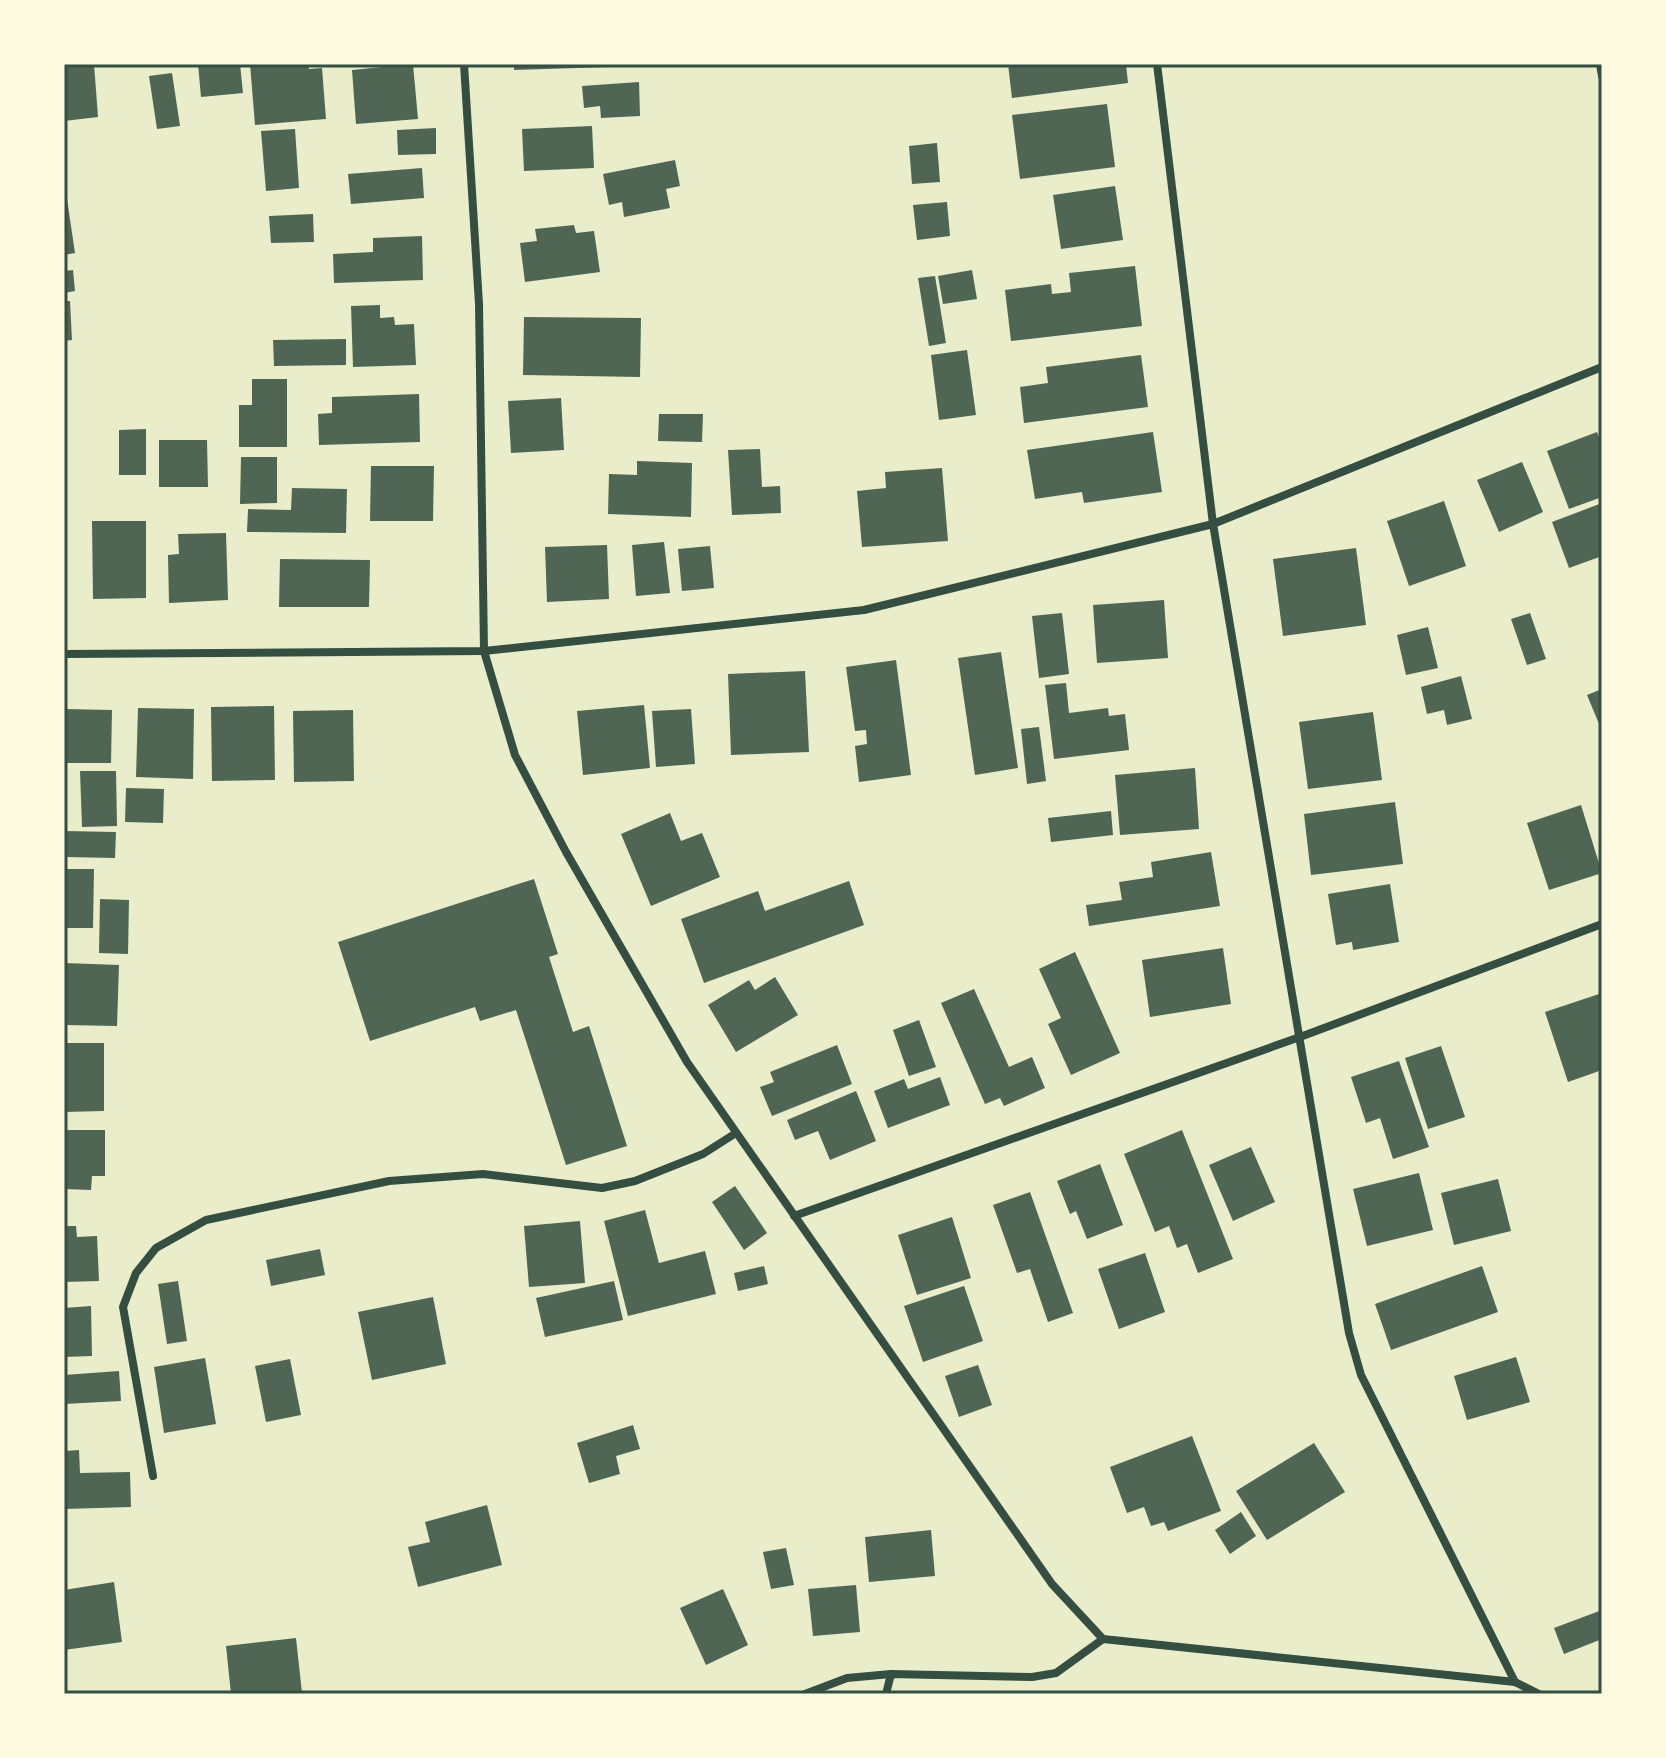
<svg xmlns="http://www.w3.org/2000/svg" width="1666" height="1758" font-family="'PT Serif',serif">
  <rect width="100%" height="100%" fill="#e9edc9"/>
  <!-- building -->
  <g fill="#4f6655">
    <polygon points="64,64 94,64 98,117 64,121"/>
    <polygon points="198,64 240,64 243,93 201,97"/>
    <polygon points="250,64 308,64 309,69 322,68 326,119 255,125"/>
    <polygon points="413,64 418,119 356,124 352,70"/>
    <polygon points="514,64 608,64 608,67 514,70"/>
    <polygon points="1008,64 1126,64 1128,83 1012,98"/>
    <polygon points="172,73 180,126 157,129 149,76"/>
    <polygon points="639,82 640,116 601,118 600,106 584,108 582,86"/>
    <polygon points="1107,104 1115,167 1020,179 1012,115"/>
    <polygon points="592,126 594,168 524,171 522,129"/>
    <polygon points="436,128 436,154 398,155 397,130"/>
    <polygon points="295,129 299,188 266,191 261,131"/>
    <polygon points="937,143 940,182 912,184 909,146"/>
    <polygon points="675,160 680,186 666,189 670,208 624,217 622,202 609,205 603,174"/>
    <polygon points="422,168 424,198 351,204 348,174"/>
    <polygon points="1115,186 1123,240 1061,249 1053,195"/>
    <polygon points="64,199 67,199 75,253 64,255"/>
    <polygon points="947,202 950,236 917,240 913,205"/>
    <polygon points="313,214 314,242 271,243 269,216"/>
    <polygon points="574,225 576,233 594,231 600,272 525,282 520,243 537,241 535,229"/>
    <polygon points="422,236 423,280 334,283 333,254 373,252 373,238"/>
    <polygon points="1135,266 1142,326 1011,341 1005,290 1051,284 1052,294 1071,292 1069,273"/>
    <polygon points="73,270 75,291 64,293 64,271"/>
    <polygon points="972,270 977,299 943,304 938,276"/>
    <polygon points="935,276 946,343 929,346 918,278"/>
    <polygon points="64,301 70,301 72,340 64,341"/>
    <polygon points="380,305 380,318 394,317 395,325 414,324 416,365 353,367 351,306"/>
    <polygon points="524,317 641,318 640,377 523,375"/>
    <polygon points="346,339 346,365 274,366 273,340"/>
    <polygon points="967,350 976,415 939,420 931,355"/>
    <polygon points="1141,355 1148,407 1024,423 1020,387 1048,383 1046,367"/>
    <polygon points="252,379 287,379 287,447 239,447 239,405 252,405"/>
    <polygon points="419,394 420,442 319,445 318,414 332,413 332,397"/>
    <polygon points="561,398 564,450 511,453 508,401"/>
    <polygon points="659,414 703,414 702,442 658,441"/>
    <polygon points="146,429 146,475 119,475 119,430"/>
    <polygon points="1153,432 1162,492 1084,503 1082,492 1035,499 1027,450"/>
    <polygon points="1597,432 1602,445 1602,497 1569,509 1547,451"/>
    <polygon points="159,440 207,440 208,487 159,487"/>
    <polygon points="760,449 762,487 780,486 781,513 732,515 728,450"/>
    <polygon points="241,457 277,457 277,503 240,504"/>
    <polygon points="637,461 692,463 691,517 608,514 609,474 637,475"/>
    <polygon points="1522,462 1543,512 1499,532 1477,480"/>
    <polygon points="371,466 434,466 433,521 370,521"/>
    <polygon points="942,468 948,541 862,547 857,491 886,488 885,472"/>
    <polygon points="292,488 347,489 346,533 247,532 248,509 291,510"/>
    <polygon points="1444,501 1466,566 1409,586 1387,521"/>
    <polygon points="1602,503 1602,556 1569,568 1552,522"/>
    <polygon points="92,521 146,521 146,598 93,599"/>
    <polygon points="226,533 228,600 169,603 168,555 179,554 178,534"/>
    <polygon points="664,542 670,593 636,596 632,545"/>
    <polygon points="607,545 609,599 547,602 545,547"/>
    <polygon points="710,546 714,588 682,591 678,549"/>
    <polygon points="1356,548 1366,625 1283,636 1273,559"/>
    <polygon points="280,559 370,560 369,607 279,607"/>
    <polygon points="1164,600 1168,658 1097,663 1093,605"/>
    <polygon points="1062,613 1069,674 1039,678 1032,616"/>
    <polygon points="1530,613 1546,659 1527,665 1511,619"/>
    <polygon points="1428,627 1438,668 1406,675 1397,635"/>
    <polygon points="1001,652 1018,768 975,775 958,658"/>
    <polygon points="896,660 911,775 859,782 855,746 867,744 866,730 855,731 846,667"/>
    <polygon points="805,671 809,752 731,755 728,674"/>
    <polygon points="1461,676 1472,719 1447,725 1444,710 1427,714 1421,687"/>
    <polygon points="1066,683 1069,713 1108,708 1109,716 1125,714 1129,750 1054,759 1045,685"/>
    <polygon points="1602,689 1602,731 1587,695"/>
    <polygon points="644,705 650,768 583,775 577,711"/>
    <polygon points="274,706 275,780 212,781 211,707"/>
    <polygon points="138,708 194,709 193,779 136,777"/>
    <polygon points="64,709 112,710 111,763 64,763"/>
    <polygon points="691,709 695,764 656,767 652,711"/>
    <polygon points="353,710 354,781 294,782 293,711"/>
    <polygon points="1373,712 1382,780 1308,789 1299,722"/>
    <polygon points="1039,727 1046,781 1027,784 1021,729"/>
    <polygon points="1195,768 1199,829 1120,835 1115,775"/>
    <polygon points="80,771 116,771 117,826 82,827"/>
    <polygon points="126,788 164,789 163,823 125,822"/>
    <polygon points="1395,802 1403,864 1311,875 1304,814"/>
    <polygon points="1581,805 1602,873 1549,890 1527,823"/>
    <polygon points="1111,811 1113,835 1051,842 1048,818"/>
    <polygon points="670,813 681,841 702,833 720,877 651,906 621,834"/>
    <polygon points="64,831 116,832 115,858 64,857"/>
    <polygon points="1211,852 1220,906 1089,926 1086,905 1122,900 1119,882 1153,877 1151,862"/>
    <polygon points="64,869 94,869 93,928 64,928"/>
    <polygon points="534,879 558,954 549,957 573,1032 589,1026 627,1146 566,1165 516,1010 480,1021 475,1007 370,1041 338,942"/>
    <polygon points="849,881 864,925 704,983 681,919 758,891 765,911"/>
    <polygon points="1390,884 1399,942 1353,950 1352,942 1336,945 1328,894"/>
    <polygon points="100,899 129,900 128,954 99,953"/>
    <polygon points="1223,948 1231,1004 1150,1017 1142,960"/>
    <polygon points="1075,952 1120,1053 1071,1075 1048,1024 1061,1018 1039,969"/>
    <polygon points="64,963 119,965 117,1026 64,1025"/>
    <polygon points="775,977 798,1015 736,1052 708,1005 749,980 755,990"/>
    <polygon points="974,989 1009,1067 1032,1057 1045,1088 1004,1106 1000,1098 985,1104 941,1003"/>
    <polygon points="1602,993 1602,1070 1568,1082 1545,1012"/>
    <polygon points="919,1020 936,1067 909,1076 893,1030"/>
    <polygon points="64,1043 104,1043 104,1111 64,1112"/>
    <polygon points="837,1045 852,1084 772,1116 760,1087 774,1082 770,1072"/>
    <polygon points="1441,1046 1465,1117 1428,1129 1405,1058"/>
    <polygon points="1399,1061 1429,1147 1393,1159 1380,1118 1366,1123 1351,1077"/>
    <polygon points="940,1077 950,1105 888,1128 874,1091 904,1079 908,1089"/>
    <polygon points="856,1091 876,1141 830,1160 818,1131 795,1140 787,1120"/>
    <polygon points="64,1130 105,1130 105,1176 92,1176 91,1190 64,1189"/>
    <polygon points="1182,1130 1233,1259 1198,1273 1187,1244 1177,1248 1169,1226 1155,1232 1124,1154"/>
    <polygon points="1251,1147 1275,1202 1233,1221 1209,1165"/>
    <polygon points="1100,1164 1123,1225 1087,1239 1076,1211 1070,1214 1057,1181"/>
    <polygon points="1419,1173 1433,1230 1367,1246 1353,1189"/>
    <polygon points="1498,1179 1511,1231 1454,1245 1441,1193"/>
    <polygon points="735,1186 767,1233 744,1250 712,1202"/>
    <polygon points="1030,1192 1073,1313 1048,1322 1030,1269 1017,1273 993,1205"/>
    <polygon points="645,1210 659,1263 705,1251 716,1294 628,1316 604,1221"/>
    <polygon points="952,1217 971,1278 917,1295 898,1235"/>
    <polygon points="580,1221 585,1283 529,1287 524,1226"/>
    <polygon points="64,1226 76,1226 77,1237 97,1236 99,1281 64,1282"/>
    <polygon points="320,1249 325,1275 271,1286 266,1260"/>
    <polygon points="1145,1253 1165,1312 1119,1329 1098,1269"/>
    <polygon points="764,1266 768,1284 738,1291 734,1273"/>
    <polygon points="1482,1266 1498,1312 1391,1350 1375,1304"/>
    <polygon points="178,1281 187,1341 167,1344 158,1284"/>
    <polygon points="614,1281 623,1320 545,1337 536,1298"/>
    <polygon points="964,1286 983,1341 923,1362 904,1306"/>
    <polygon points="433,1297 446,1364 372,1380 358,1312"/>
    <polygon points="91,1306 92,1356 64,1357 64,1308"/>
    <polygon points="1516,1357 1530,1402 1467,1420 1454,1376"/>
    <polygon points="205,1358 216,1424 164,1433 154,1367"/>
    <polygon points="290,1359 301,1415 266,1422 255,1366"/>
    <polygon points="978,1365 992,1405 959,1417 945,1376"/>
    <polygon points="119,1371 121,1401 64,1404 64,1375"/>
    <polygon points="633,1425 640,1449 616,1456 620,1474 589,1483 577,1443"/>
    <polygon points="1192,1436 1221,1511 1168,1531 1164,1522 1151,1526 1144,1507 1127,1513 1110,1467"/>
    <polygon points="1314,1443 1345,1492 1267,1540 1236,1491"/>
    <polygon points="79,1450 80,1473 130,1472 131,1507 64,1509 64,1451"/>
    <polygon points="487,1505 502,1565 418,1587 408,1547 430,1542 425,1522"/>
    <polygon points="1241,1512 1256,1536 1230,1554 1215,1530"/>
    <polygon points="931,1530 935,1576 869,1582 865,1537"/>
    <polygon points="786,1548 794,1585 771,1589 763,1552"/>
    <polygon points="114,1582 122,1642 64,1650 64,1590"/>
    <polygon points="856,1585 860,1632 813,1636 808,1589"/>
    <polygon points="723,1589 748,1645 706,1665 680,1608"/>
    <polygon points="1602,1610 1602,1639 1564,1654 1554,1628"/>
    <polygon points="296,1638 302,1693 231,1694 226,1646"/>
  </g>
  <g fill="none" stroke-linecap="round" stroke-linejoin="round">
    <!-- minor -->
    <g stroke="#344e41" stroke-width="8">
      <polyline points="464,64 479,304 484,651 515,755 566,852 687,1062 1052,1584 1103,1639 1515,1682 1539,1694"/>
      <polyline points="1157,64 1213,524 1349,1333 1361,1375 1515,1682"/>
      <polyline points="1600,64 1602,76"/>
      <polyline points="64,654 484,651 864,610 1213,524 1602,367"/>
      <polyline points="794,1216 1300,1037 1602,924"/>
      <polyline points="153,1476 123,1307 136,1273 156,1248 206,1220 389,1181 483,1174 602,1188 635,1181 703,1154 736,1133"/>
      <polyline points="805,1694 847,1678 891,1674 1032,1677 1056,1673 1103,1639"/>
      <polyline points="886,1694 891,1674"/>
    </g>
  </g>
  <!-- border -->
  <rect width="1666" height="1758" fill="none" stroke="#fefae0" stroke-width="132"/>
  <rect x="66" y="66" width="1534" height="1626" fill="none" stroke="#344e41" stroke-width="3"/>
</svg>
